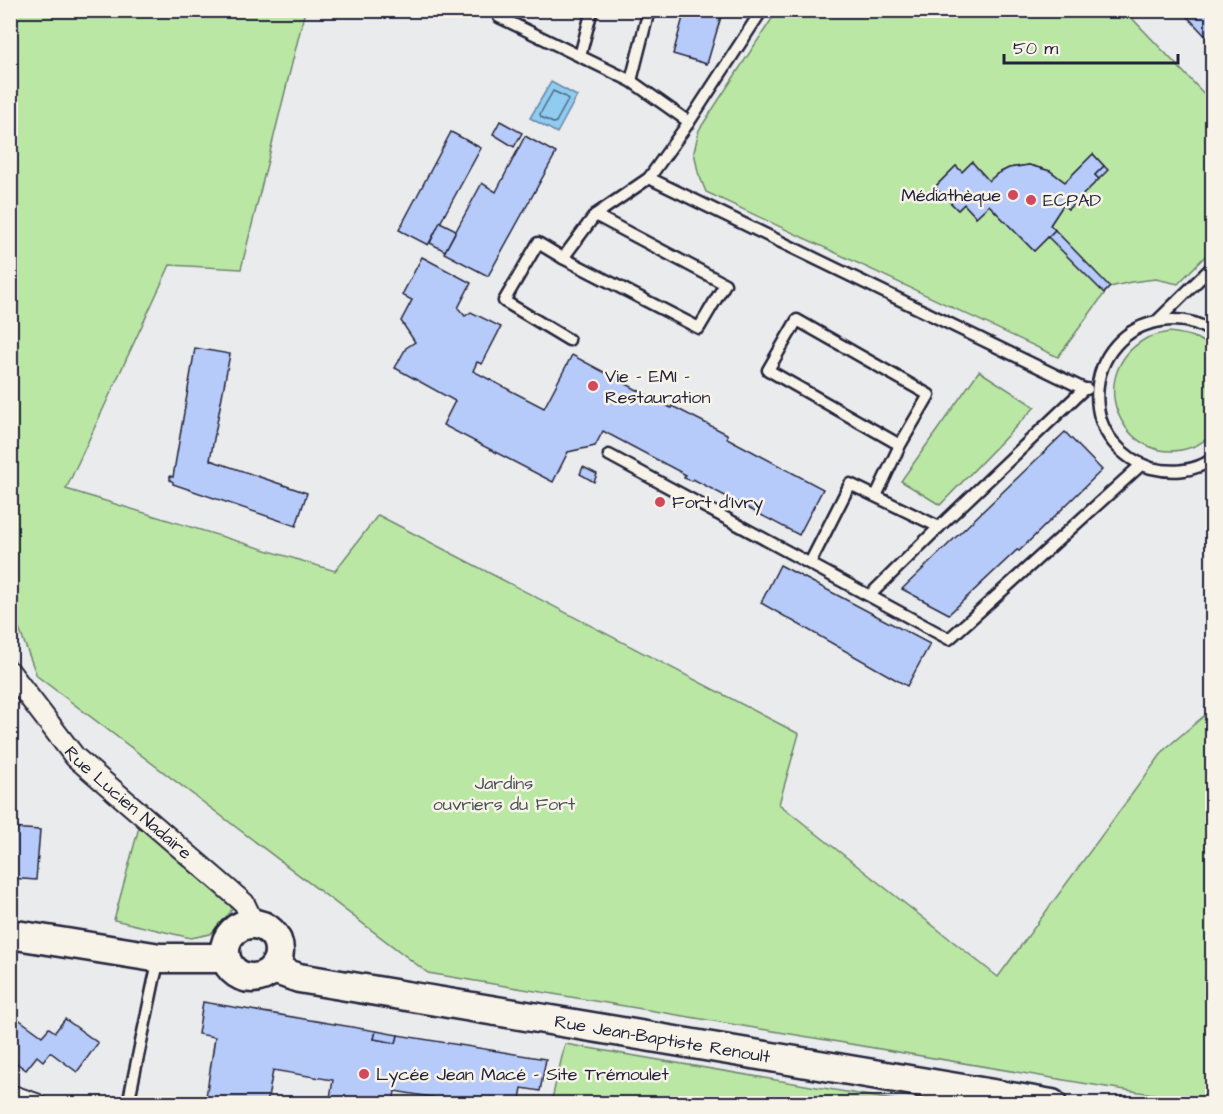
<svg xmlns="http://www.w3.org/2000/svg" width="1223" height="1114" font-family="'Architects Daughter',sans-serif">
  <rect width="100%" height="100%" fill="#eaebec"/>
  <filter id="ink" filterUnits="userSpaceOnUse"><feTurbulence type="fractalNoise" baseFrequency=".0167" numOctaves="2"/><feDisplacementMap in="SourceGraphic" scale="12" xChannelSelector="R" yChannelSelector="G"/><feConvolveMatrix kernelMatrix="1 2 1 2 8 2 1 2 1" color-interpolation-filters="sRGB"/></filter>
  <g filter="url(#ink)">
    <!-- green -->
    <g fill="#bbe7a4" stroke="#6e8470" stroke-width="1.5">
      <polygon points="11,10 305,11 241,269 170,265 66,489 335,571 378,515 799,734 779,804 998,977 1165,749 1212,709 1212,1103 1106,1087 428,973 37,676 10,605"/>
      <polygon points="777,11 1126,11 1127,13 1212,102 1212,249 1178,284 1156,279 1131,282 1110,287 1104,294 1058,357 706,192 698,172 694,152 699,130"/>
      <path d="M1169,332C1185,334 1201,337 1212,349V434C1208,438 1203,442 1197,445C1127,476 1078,376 1147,338C1154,335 1162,334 1169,332Z"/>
      <polygon points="979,371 1035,407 940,505 901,481"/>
      <polygon points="139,827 229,901 232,909 225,920 210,934 191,938 114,920"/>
      <polygon points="565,1044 911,1103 551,1103"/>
    </g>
    <!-- water -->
    <polygon fill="#90cbf0" stroke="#6487a8" stroke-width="1.5" points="551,82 577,96 557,133 530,118"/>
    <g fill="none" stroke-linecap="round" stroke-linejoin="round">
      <!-- shore -->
      <polygon stroke="#4e6683" stroke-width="1.5" points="553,91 566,97 568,100 556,122 553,123 541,117 540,114"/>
    </g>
    <!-- building -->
    <g fill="#b6cbfa" stroke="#22223b" stroke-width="1.5">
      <polygon points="685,10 723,10 707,64 673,54"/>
      <polygon points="1181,10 1212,10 1212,43"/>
      <polygon points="500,121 522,133 514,147 493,134"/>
      <polygon points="451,132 481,148 428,245 399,230"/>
      <polygon points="525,136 556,153 488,276 444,253 482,183 496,192"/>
      <polygon points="1093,154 1104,166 1095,175 1099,179 1068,209 1063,205 1050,225 1055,230 1034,251 989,205 976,217 964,204 958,210 935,187 956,166 962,172 972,162 989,181 997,174 1009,168 1029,165 1050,171 1065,182"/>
      <polygon points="1093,154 1104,166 1095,175 1099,179 1068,209 1063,205 1050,225 1055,230 1034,251 989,205 976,217 964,204 958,210 935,187 956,166 962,172 972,162 989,181 997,174 1009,168 1029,165 1050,171 1065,182"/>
      <polygon points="1104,166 1108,170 1099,179 1095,175"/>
      <polygon points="440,222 456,230 445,251 430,243"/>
      <polygon points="1055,230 1110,287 1104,293 1048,237"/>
      <polygon points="422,257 471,283 458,308 465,316 471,312 501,327 482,364 477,362 473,371 544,408 572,355 671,408 672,406 727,434 727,438 823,489 799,535 693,479 692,481 684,478 686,475 603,431 595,446 568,452 553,482 443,425 455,401 395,368 406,348 415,342 401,321 412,300 402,295"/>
      <polygon points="195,348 230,354 210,460 307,493 296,526 173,484 173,482 170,480 170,476 173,477"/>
      <polygon points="1065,432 1102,470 1019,551 1017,550 949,614 902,589"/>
      <polygon points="583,467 597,474 594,482 580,474"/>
      <polygon points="780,565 930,644 907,686 761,603"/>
      <polygon points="10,828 40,830 36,880 10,878"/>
      <polygon points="203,1002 376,1031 374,1039 396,1043 398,1035 546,1059 540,1091 522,1088 519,1104 454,1104 454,1101 395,1091 393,1104 329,1104 333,1080 273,1070 267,1104 205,1104 215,1037 198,1034"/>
      <polygon points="10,1013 42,1036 49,1028 55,1032 65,1019 98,1043 77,1072 50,1052 43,1061 37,1056 26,1070 10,1058"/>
      <polygon points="376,1031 398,1035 396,1043 374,1039"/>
    </g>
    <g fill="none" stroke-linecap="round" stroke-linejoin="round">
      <!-- service casing -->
      <g stroke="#22223b" stroke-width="15">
        <g id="service">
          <polyline points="501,10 499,17 631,81 689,122"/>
          <polyline points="580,56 592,10"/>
          <polyline points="631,81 649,10"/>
          <polyline points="649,178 1084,389"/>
          <polyline points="563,258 699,328 725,284 595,215"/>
          <polyline points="1157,321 1212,267"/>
          <path d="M1212,332C1183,312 1140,318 1116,345C1092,372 1091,415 1113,442C1123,454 1135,463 1151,468C1171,473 1195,472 1212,459"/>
          <polyline points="569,340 504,301 538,243 563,258 595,215 649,178 689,122 762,10"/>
          <polyline points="609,455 949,639 1141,465"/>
          <polyline points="876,496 900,445 929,395 797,320 768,370 900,445"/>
          <polyline points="810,563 850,484 939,527"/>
          <polyline points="870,595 939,527 1084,389 1087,389"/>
          <polyline points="128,1104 154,980 159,960"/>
        </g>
      </g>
      <!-- minor casing -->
      <g stroke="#22223b" stroke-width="24">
        <g id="minor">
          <path id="s1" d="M10,672L75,757L244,903L254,924"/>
          <polyline points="10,1095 36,1104"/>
        </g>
      </g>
      <!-- secondary casing -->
      <g stroke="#22223b" stroke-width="33">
        <g id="secondary">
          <circle cx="252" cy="951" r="27"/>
          <polyline points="10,934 160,958 225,958"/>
          <path id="s2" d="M273,969L299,978L1052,1104"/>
        </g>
      </g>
      <!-- service -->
      <use href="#service" stroke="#f7f3e8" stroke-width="10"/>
      <!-- minor -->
      <use href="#minor" stroke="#f7f3e8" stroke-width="20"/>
      <!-- secondary -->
      <use href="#secondary" stroke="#f7f3e8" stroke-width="28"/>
    </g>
  </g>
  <!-- markers -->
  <g fill="#d1495b" stroke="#f7f3e8" stroke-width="2">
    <circle cx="1013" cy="195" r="6"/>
    <circle cx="1031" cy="200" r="6"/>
    <circle cx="593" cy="386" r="6"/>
    <circle cx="660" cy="502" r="6"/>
    <circle cx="364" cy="1074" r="6"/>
  </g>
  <g text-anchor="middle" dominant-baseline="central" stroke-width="5" stroke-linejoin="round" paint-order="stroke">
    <!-- poi labels -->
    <g font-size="18" fill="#22223b" stroke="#f7f3e8" text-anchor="start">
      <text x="1001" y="195" text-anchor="end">Médiathèque</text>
      <text x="1043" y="200">ECPAD</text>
      <text x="605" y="376">Vie - EMI -<tspan x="605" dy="21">Restauration</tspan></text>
      <text x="672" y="502">Fort d'Ivry</text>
      <text x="376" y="1074">Lycée Jean Macé - Site Trémoulet</text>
    </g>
    <!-- park labels -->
    <g font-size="18" fill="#485355" stroke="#f7f3e8">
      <text x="504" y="783">Jardins<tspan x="504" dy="21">ouvriers du Fort</tspan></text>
    </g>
    <!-- street labels -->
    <g font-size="18" fill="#22223b" stroke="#f7f3e8">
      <text stroke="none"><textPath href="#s1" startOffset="177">Rue Lucien Nadaire</textPath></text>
      <text stroke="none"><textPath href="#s2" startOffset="396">Rue Jean-Baptiste Renoult</textPath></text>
    </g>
  </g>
  <!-- margin -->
  <rect width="1223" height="1114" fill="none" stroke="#f7f3e8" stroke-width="36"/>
  <rect x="18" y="18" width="1187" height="1078" fill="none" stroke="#22223b" stroke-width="2" filter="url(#ink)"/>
  <!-- scale -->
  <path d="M1004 54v9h174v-9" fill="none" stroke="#22223b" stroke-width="3"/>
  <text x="1013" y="54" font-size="18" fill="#22223b" stroke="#f7f3e8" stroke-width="4.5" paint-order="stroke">50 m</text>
</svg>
